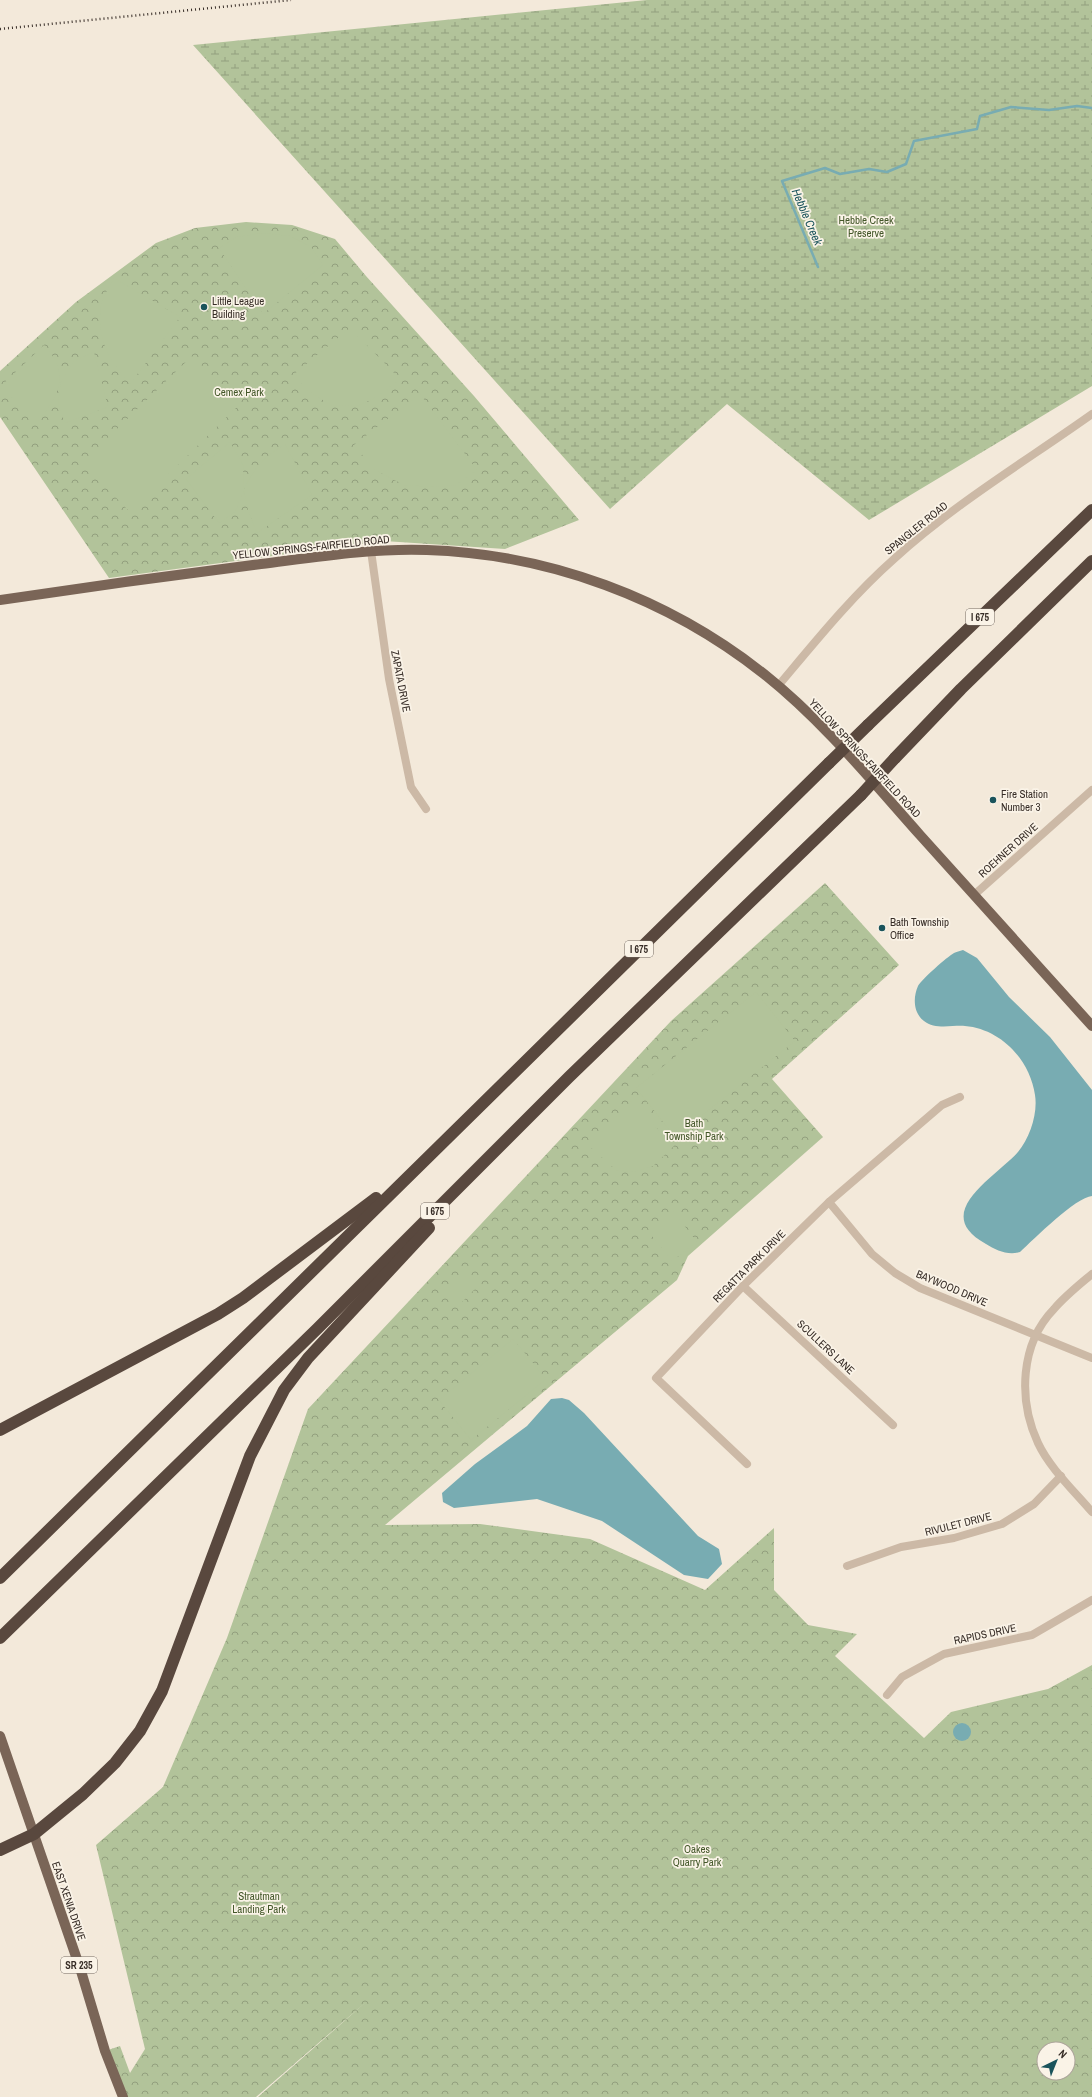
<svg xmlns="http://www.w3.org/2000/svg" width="1092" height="2097" font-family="'Archivo Narrow',sans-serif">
  <defs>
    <pattern id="wetland-marsh" width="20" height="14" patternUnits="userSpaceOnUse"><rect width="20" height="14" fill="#b2c39a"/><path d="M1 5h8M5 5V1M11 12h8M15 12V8" fill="none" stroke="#929f7e"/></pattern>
    <pattern id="park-crowns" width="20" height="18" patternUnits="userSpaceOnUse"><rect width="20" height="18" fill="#b2c39a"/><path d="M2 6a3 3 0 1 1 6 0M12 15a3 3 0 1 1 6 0" fill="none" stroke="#929f7e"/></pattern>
  </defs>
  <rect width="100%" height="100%" fill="#f3e9da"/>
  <!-- wetland -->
  <polygon fill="url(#wetland-marsh)" points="647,0 1092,0 1092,386 869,520 727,404 610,509 193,45"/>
  <!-- park -->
  <g fill="url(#park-crowns)" fill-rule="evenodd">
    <polygon points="246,222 292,225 335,239 366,276 474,396 579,520 505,549 384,541 109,578 0,417 0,371 76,302 156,243 195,228"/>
    <path d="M825,883L899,965L772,1079L823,1137L688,1256L677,1280L385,1525L480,1524L590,1539L705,1590L774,1528V1590L808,1625L857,1634L835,1656L924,1738L951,1712L1048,1689L1092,1665V2097H258L366,2002L256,2097H121L105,2051L120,2046L130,2073L145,2049L96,1845L163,1787L227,1638L308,1409L671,1021ZM1044,2049H1068V2073H1044Z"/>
  </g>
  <!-- pitch -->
  <g fill="#b2c39a">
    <polygon points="262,233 290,236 311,247 323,265 263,314 219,248 237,237"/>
    <path d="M114,278L180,317L130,384C109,360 96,338 101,306C102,297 110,286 114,278Z"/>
    <polygon points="350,328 400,379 377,397 357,406 331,405 308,391 293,375"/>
    <path d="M44,345C70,373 60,395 38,421L0,387Z"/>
    <polygon points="94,352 108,407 65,423 58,404 61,382 74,361"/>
    <polygon points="192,356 240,404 130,512 82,463"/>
    <polygon points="420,394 477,470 456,485 434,487 404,485 375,470 354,445"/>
    <path d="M230,442L243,465L244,489C257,464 261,460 285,444L312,495L257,533L248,510L244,491L235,512L219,523L186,479Z"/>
    <polygon points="756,992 795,1041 675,1137 636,1088"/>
    <polygon points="631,1101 674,1146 653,1166 634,1172 616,1170 589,1146"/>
    <polygon points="673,1211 697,1242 672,1261 648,1231"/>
    <polygon points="465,1277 476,1288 459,1305 448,1294"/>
    <polygon points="513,1339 546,1379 471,1440 439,1400"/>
  </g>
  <!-- water -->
  <g fill="#78acb2">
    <path d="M963,950L977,958L1009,997L1050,1037L1092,1090V1196C1076,1197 1034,1239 1020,1252C1008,1256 996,1250 986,1244C929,1213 996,1177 1018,1152C1030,1138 1038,1113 1035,1095C1030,1060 1001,1029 965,1026C952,1025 935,1030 924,1021C913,1013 913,997 918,986C922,979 947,957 954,953C956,952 960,951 963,950Z"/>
    <polygon points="562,1398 569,1400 584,1413 698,1536 719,1549 722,1564 708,1579 684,1575 602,1521 537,1499 454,1508 443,1502 442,1493 475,1464 527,1426 551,1399"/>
    <circle cx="962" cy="1732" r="9"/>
  </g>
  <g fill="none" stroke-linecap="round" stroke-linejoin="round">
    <!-- stream -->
    <polyline stroke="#78acb2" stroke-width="2.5" points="818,267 782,181 825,168 840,174 869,169 887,172 906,164 914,141 977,129 980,116 1011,107 1049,110 1077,106 1092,108"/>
    <!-- minor -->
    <g stroke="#ccb9a6" stroke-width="8">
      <polyline points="371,551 389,679 411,787 426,809"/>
      <path d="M778,686C815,642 851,597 894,559C954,504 1026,461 1092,414"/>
      <polyline points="974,895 1092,790"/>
      <polyline points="829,1202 872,1254 895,1273 920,1288 1092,1358"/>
      <path d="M1092,1274C1079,1285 1065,1296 1054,1309C1020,1344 1018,1400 1038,1443C1049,1467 1074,1491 1092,1512"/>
      <polyline points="743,1286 893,1425"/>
      <polyline points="747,1464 656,1378 743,1286 829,1202 942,1105 960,1097"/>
      <polyline points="847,1566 901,1547 954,1538 1002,1524 1034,1504 1061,1476"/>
      <polyline points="887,1695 902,1677 944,1654 1032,1635 1092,1600"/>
    </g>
    <!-- major -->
    <g stroke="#7a6557" stroke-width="10">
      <path d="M0,600C87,587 174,575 261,564C316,557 371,548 427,550C549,554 668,598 764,674C823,721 871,780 920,835C978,899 1035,963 1092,1026"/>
      <polyline points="0,1736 81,1971 105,2051 123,2097"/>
    </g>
    <!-- highway -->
    <g stroke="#59483e" stroke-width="12">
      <polyline points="868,725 1092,510"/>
      <polyline points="895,758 961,689 1092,561"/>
      <polyline points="0,1430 218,1314 243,1298 376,1198"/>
      <polyline points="0,1578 829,763"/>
      <polyline points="0,1638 317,1329 569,1077 861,795"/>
      <polyline points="0,1850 34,1834 83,1794 115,1763 140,1731 162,1691 250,1456 284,1390 308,1358 429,1228"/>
    </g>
    <!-- rail -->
    <polyline stroke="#372d27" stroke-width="2.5" stroke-dasharray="1 3" stroke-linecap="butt" points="0,29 291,0"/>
    <!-- highway-bridge -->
    <g stroke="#59483e" stroke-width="12">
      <polyline points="829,763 868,725"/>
      <polyline points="861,795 895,758"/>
    </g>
  </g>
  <!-- markers -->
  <g fill="#1a535b" stroke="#faf3e7" stroke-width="1.5">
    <circle cx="204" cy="307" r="4"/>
    <circle cx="993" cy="800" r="4"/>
    <circle cx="882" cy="928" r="4"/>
  </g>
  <g text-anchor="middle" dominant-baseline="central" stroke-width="3.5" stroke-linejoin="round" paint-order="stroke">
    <!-- shield labels -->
    <g fill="#faf3e7" stroke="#726861" stroke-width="1">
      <rect x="966" y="609" width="28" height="16" rx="3"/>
      <rect x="625" y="941" width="28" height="16" rx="3"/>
      <rect x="421" y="1203" width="28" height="16" rx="3"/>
      <rect x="61" y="1957" width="36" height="16" rx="3"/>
    </g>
    <g font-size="10" font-weight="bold" fill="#372d27">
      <text x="980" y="617">I 675</text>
      <text x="639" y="949">I 675</text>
      <text x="435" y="1211">I 675</text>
      <text x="79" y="1965">SR 235</text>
    </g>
    <!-- park labels -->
    <g font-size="11" fill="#435729" stroke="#faf3e7">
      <text x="866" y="220">Hebble Creek<tspan x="866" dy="13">Preserve</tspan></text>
      <text x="239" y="392">Cemex Park</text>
      <text x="694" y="1123">Bath<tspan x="694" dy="13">Township Park</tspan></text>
      <text x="697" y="1849">Oakes<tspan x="697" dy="13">Quarry Park</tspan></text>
      <text x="259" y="1896">Strautman<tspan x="259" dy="13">Landing Park</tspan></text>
    </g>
    <!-- poi labels -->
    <g font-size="11" fill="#372d27" stroke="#faf3e7" text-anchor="start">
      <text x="212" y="301">Little League<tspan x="212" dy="13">Building</tspan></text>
      <text x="1001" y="794">Fire Station<tspan x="1001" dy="13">Number 3</tspan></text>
      <text x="890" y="922">Bath Township<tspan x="890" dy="13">Office</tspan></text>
    </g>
    <!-- street labels -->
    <g font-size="11" fill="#372d27" stroke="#faf3e7">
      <text transform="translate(916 528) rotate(-39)">SPANGLER ROAD</text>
      <text transform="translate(311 547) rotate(-6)">YELLOW SPRINGS-FAIRFIELD ROAD</text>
      <text transform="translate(401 681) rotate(79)">ZAPATA DRIVE</text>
      <text transform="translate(865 758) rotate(47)">YELLOW SPRINGS-FAIRFIELD ROAD</text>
      <text transform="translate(1008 850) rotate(-42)">ROEHNER DRIVE</text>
      <text transform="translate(749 1266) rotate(-45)">REGATTA PARK DRIVE</text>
      <text transform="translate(952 1288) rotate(23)">BAYWOOD DRIVE</text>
      <text transform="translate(826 1347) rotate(43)">SCULLERS LANE</text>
      <text transform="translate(958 1524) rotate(-14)">RIVULET DRIVE</text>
      <text transform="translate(985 1634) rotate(-12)">RAPIDS DRIVE</text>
      <text transform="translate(69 1901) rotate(71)">EAST XENIA DRIVE</text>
    </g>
    <!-- water labels -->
    <g font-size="12" font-style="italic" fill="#1a535b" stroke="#faf3e7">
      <text transform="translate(807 217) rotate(67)">Hebble Creek</text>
    </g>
  </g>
  <!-- north arrow -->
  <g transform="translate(1056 2061) rotate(43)"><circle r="19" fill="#faf3e7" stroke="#aca49a"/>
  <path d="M0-3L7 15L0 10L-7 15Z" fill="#1a535b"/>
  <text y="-6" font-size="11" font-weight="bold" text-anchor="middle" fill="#372d27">N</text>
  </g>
</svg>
